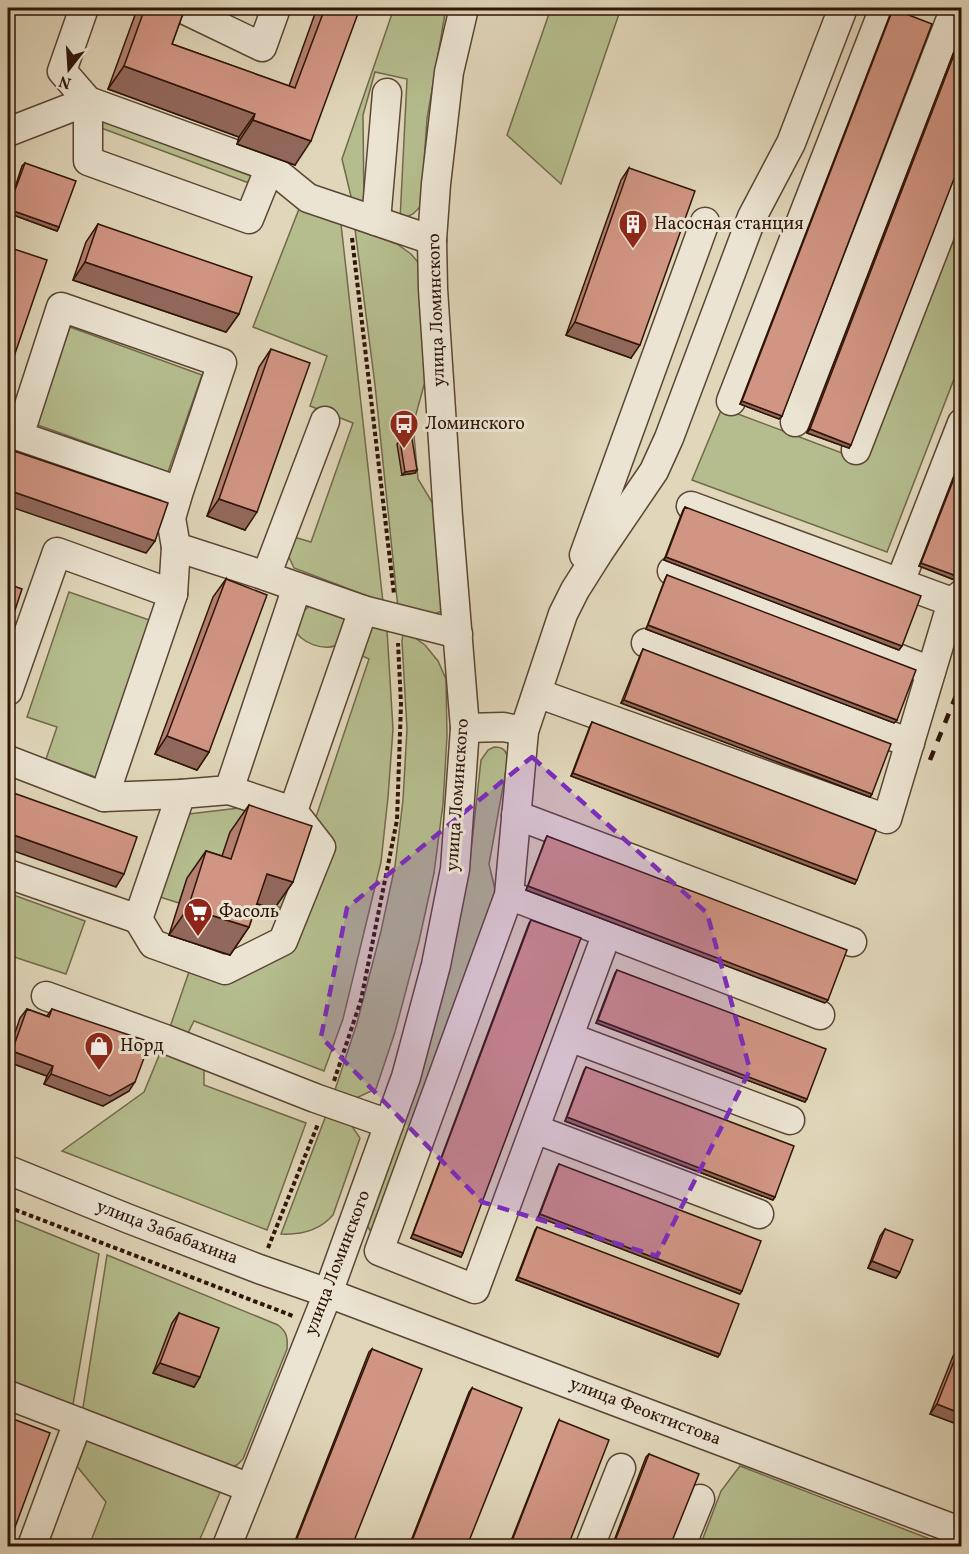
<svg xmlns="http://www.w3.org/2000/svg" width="969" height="1554" font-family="Vollkorn,serif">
  <rect width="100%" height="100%" fill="#e0d6b9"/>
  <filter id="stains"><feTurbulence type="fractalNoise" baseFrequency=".00333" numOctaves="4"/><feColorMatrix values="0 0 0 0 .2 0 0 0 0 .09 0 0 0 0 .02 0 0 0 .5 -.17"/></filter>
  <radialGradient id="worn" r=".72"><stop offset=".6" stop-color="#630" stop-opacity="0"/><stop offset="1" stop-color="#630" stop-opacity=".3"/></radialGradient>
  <!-- green -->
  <g fill="#b5bd8e" stroke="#72694b" stroke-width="1.5">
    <polygon points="394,8 446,8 427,119 421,206 413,214 400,220 407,79 375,72 363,115 364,209 353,205 342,159"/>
    <polygon points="551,8 621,8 561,184 507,135"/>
    <polygon points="93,108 263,171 257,186 93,125"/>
    <polygon points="961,198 961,361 887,552 692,480 722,408 858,459"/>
    <polygon points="299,209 341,224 383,602 294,568 288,555 294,537 311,542 353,423 310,406 327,356 253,327"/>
    <polygon points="355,229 397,244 411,254 422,267 426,378 413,425 418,479 435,507 443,610 426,619 398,608 375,385"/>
    <polygon points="70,327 202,375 168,472 35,424"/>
    <polygon points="69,592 152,621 98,778 46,759 57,727 27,717"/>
    <path d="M312,604L340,611L347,620C344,627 342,637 338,643C330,654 295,642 296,628C297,624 299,621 300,618C303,611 306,608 312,604Z"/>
    <polygon points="377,625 387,630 393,729 388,797 381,862 343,1019 324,1071 194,1021 186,1037 169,1030 190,969 292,948 316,817 369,659 358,654 370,629"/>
    <polygon points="408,633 425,645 438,661 446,679 447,736 443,804 434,873 419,941 395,1032 376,1089 354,1099 334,1093 357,1023 381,931 395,866 403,800 407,729 402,641 403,634"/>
    <path d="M494,747C503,747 506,750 508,759L489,864L497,898L371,1232L368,1227V1218L453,949L470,860L481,760L488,750Z"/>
    <polygon points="239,808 293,826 307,844 282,908 187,879 179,903 160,897 189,814"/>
    <polygon points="8,893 85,921 66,974 8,955"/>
    <polygon points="163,1046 204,1062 204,1085 306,1123 267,1230 62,1151 144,1092"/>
    <path d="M328,1110L345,1116L360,1138L333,1215C320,1230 301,1235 281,1234Z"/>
    <polygon points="8,1217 99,1254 71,1416 8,1392"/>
    <path d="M107,1255L278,1325C287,1332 288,1338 287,1349L243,1459L237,1465L228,1468L82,1414Z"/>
    <polygon points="80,1433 221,1490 197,1546 89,1546 106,1502 71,1459"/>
    <polygon points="740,1466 948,1546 700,1546 721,1491"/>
  </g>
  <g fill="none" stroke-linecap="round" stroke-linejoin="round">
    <!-- minor casing -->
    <g stroke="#5b4534" stroke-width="31">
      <g id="minor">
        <polyline points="84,8 62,71 88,101 270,167 308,198 432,240"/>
        <polyline points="181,8 262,47 276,8"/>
        <polyline points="8,132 88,101 88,161 249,219 270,167"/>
        <polyline points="376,221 387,93"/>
        <polyline points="731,401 884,8"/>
        <polyline points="795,422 955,8"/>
        <polyline points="856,450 962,178"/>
        <polyline points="179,491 222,363 61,307 19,436 179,491 171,518 176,547 266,576 363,610 458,634"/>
        <polyline points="691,506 952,602"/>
        <polyline points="176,547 173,594 104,797 181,794"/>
        <polyline points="584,555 705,222"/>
        <polyline points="672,571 931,671"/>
        <polyline points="266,576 325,421"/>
        <polyline points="900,582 962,423"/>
        <polyline points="297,587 229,790 181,794 138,919 153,944 225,970 283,941 321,847 293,811 363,610"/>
        <polyline points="646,643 910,743"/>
        <polyline points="8,691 57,552 173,594"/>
        <polyline points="537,693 887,819 952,602 962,594"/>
        <polyline points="465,728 503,727 524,731"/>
        <polyline points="8,760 104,797"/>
        <polyline points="229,790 293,811"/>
        <polyline points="516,815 852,942"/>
        <polyline points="8,874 138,919"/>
        <polyline points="509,895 607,933 475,1289 379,1251 509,895 524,731 563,614 575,590 599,552 654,471 669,438 752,217 791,143 843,8"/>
        <polyline points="607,933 820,1015"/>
        <polyline points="46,996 165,1039 315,1098 389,1124"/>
        <polyline points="569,1037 790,1120"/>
        <polyline points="535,1129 759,1214"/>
        <polyline points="8,1170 129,1219 259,1269 328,1293 962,1532"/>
        <polyline points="8,1395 250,1488"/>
        <polyline points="32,1546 78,1422"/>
        <polyline points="227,1546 328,1293 406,1077 436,965 455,869 465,728 448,517 433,289 432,240 436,184 449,72 464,8"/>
        <polyline points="590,1546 621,1468"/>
        <polyline points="681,1546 700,1499"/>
      </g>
    </g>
    <!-- path -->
    <g stroke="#2f1508" stroke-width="4" stroke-dasharray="4.5 3" stroke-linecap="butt">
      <polyline points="352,238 394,594"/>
      <polyline points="334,1081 361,1000 397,820 401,704 398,643"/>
      <polyline points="8,1207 293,1316"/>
      <polyline points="268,1248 318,1124"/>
    </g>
    <!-- minor -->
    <use href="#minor" stroke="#ebe4d2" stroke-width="28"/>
    <!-- rail -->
    <polyline stroke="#2f1508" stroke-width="4.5" stroke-dasharray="10 10" stroke-linecap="butt" points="930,760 962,681"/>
  </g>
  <!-- wall -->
  <g fill="#b48071" stroke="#2f1508" stroke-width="1.5">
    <polygon points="140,8 185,8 172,44 289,86 317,8 360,8 295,165 237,144 239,137 108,89 135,15"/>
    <polygon points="893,9 782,416 779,419 740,404 891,12"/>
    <polygon points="962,33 849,448 807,433 960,36"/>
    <polygon points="25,163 59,227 57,231 8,213 8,209 22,166"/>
    <polygon points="629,168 631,358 566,335 621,180"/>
    <polygon points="98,224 239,314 226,332 73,280 86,242"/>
    <polygon points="271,349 245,530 207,516 259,367"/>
    <polygon points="400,441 417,470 415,473 402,475 397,444"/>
    <polygon points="962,455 962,580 960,582 919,566"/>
    <polygon points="685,507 899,650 664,560 683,510"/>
    <polygon points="667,575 897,720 894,723 646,629 665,579"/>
    <polygon points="226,579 209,752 197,770 155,754 213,597"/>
    <polygon points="643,649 872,794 870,797 621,703 641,653"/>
    <polygon points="592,722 855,884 571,776 590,726"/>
    <polygon points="249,805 293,882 274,909 257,904 249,927 230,955 169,935 187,878 206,851 222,856 230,832"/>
    <polygon points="547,836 825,1003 526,890 545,840"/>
    <polygon points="531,920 463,1253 461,1257 411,1238 529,923"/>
    <polygon points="617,970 805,1102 596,1023 615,973"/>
    <polygon points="27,1009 47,1016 52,1009 129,1091 103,1106 44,1084 47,1076 8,1062 8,1053 20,1018"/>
    <polygon points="586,1067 773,1200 565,1121 584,1070"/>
    <polygon points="559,1164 740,1294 538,1217 557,1167"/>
    <polygon points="537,1227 718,1357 516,1280 535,1230"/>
    <polygon points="885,1229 900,1272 896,1278 868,1268 880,1236"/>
    <polygon points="179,1313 200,1377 194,1387 153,1373 172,1323"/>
    <polygon points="960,1346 962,1347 962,1426 930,1414 953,1356"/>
    <polygon points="372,1349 352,1546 293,1546 369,1352"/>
    <polygon points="472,1388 467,1546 409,1546 469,1392"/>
    <polygon points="559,1420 568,1546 509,1546 557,1424"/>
    <polygon points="649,1454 670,1546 612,1546 646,1457"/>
  </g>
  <!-- shaded-wall -->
  <g fill="#92685c" stroke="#2f1508" stroke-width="1.5">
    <polygon points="124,66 255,114 239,137 108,89"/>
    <polygon points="253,120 311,141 295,165 237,144"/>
    <polygon points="8,209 59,227 57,231 8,213"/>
    <polygon points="85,262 239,314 226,332 73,280"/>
    <polygon points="575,322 640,345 631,358 566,335"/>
    <polygon points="742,401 782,416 779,419 740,404"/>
    <polygon points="810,429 851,445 849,448 807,433"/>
    <polygon points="417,470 415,473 402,475 405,472"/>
    <polygon points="8,490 155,541 146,553 8,506"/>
    <polygon points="219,499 257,512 245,530 207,516"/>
    <polygon points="666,557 902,646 899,650 664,560"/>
    <polygon points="921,563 962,578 962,580 960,582 919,566"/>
    <polygon points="648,625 897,720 894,723 646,629"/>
    <polygon points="624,700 872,794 870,797 621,703"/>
    <polygon points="167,736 209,752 197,770 155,754"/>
    <polygon points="573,773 857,880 855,884 571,776"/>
    <polygon points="8,833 124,874 116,887 8,849"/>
    <polygon points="267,874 293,882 274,909 248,901"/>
    <polygon points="528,886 828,1000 825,1003 526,890"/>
    <polygon points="188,908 249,927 230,955 169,935"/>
    <polygon points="598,1020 807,1099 805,1102 596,1023"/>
    <polygon points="12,1051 53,1066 47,1076 8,1062 8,1057"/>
    <polygon points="51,1074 135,1082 129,1091 103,1106 44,1084"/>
    <polygon points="567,1117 775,1197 773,1200 565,1121"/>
    <polygon points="540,1214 742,1291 740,1294 538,1217"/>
    <polygon points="413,1234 463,1253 461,1257 411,1238"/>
    <polygon points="872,1261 900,1272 896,1278 868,1268"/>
    <polygon points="518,1277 720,1354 718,1357 516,1280"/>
    <polygon points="160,1363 200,1377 194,1387 153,1373"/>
    <polygon points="937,1404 962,1414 962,1426 930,1414"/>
  </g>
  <!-- building -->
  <g fill="#d19583" stroke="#2f1508" stroke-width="1.5">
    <polygon points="145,8 185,8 172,44 295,88 325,8 360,8 311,141 253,120 255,114 124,66"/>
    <polygon points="893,9 932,24 782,416 742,401"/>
    <polygon points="962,34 962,158 851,445 810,429"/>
    <polygon points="25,163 76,181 59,227 8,209"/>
    <polygon points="629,168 695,191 640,345 575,322"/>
    <polygon points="98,224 252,277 239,314 85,262"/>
    <polygon points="8,247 47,260 8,374"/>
    <polygon points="271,349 310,363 257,512 219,499"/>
    <polygon points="412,439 417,470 405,472 400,441"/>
    <polygon points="8,449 168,503 155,541 8,490"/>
    <polygon points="962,458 962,578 921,563"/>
    <polygon points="685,507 921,596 902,646 666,557"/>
    <polygon points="667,575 916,670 897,720 648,625"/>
    <polygon points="226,579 267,595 209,752 167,736"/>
    <polygon points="8,584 22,589 8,631"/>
    <polygon points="643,649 891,744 872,794 624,700"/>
    <polygon points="592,722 876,830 857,880 573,773"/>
    <polygon points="8,791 137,837 124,874 8,833"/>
    <polygon points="249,805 312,826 293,882 267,874 249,927 188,908 206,851 231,859"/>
    <polygon points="547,836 847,950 828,1000 528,886"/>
    <polygon points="531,920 581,938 463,1253 413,1234"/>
    <polygon points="617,970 826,1049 807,1099 598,1020"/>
    <polygon points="27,1009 49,1017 52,1009 150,1042 135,1082 110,1096 51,1074 53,1066 12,1051"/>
    <polygon points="586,1067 794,1146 775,1197 567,1117"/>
    <polygon points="559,1164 761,1241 742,1291 540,1214"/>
    <polygon points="537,1227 739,1304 720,1354 518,1277"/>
    <polygon points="885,1229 913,1240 900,1272 872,1261"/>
    <polygon points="179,1313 219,1328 200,1377 160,1363"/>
    <polygon points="960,1346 962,1347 962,1414 937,1404"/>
    <polygon points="372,1349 422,1369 352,1546 294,1546"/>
    <polygon points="472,1388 522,1408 467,1546 410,1546"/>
    <polygon points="8,1417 50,1433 8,1546"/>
    <polygon points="559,1420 609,1440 568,1546 510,1546"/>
    <polygon points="649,1454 699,1474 670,1546 613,1546"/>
  </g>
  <!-- marked area -->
  <path fill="#7b2cbf" fill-opacity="0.2" stroke="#7b2cbf" stroke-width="4.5" stroke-dasharray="12 8" stroke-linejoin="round" d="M532,757L707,913L750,1070L657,1256L482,1202L321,1037L347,908Z"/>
  <!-- icons -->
  <defs>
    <g id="building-pin" transform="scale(1.5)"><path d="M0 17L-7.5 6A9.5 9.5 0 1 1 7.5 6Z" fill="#8f2418" stroke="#ebe4d2"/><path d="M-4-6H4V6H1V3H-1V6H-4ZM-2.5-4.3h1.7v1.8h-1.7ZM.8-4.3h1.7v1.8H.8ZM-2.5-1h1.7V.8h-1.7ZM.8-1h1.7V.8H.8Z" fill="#fff"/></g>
    <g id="bus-pin" transform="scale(1.5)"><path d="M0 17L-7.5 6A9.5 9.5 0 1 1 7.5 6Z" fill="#8f2418" stroke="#ebe4d2"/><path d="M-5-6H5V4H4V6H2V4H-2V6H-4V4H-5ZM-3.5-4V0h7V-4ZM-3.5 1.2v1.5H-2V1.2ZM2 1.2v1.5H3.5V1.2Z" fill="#fff"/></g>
    <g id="supermarket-pin" transform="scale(1.5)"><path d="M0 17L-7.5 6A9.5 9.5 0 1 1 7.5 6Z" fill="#8f2418" stroke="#ebe4d2"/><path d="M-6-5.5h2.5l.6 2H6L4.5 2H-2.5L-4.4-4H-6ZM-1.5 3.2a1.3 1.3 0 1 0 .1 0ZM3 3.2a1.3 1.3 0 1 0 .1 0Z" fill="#fff"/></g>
    <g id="shop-pin" transform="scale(1.5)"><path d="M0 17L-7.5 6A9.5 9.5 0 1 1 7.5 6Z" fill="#8f2418" stroke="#ebe4d2"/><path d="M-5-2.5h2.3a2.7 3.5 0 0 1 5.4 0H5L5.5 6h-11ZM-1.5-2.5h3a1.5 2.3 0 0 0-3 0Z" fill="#fff"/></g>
  </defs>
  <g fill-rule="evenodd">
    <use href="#building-pin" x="633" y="224"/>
    <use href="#bus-pin" x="404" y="424"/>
    <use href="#supermarket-pin" x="198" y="912"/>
    <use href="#shop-pin" x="99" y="1046"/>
  </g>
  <g text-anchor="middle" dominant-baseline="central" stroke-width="6" stroke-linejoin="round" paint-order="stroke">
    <!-- poi labels -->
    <g font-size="18" fill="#2f1508" stroke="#ebe4d2" text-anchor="start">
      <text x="654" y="224">Насосная станция</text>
      <text x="425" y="424">Ломинского</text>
      <text x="219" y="912">Фасоль</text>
      <text x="120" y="1046">Норд</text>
    </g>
    <!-- street labels -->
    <g font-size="18" fill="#2f1508" stroke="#ebe4d2">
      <text transform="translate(437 310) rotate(-92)">улица Ломинского</text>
      <text transform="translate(458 795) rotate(-86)">улица Ломинского</text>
      <text transform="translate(167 1233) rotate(21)">улица Забабахина</text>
      <text transform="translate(338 1263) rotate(-69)">улица Ломинского</text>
      <text transform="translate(645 1412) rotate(21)">улица Феоктистова</text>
    </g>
  </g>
  <!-- margin -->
  <rect width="969" height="1554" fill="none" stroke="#e0d6b9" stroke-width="30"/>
  <rect x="9" y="9" width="951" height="1536" fill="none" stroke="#2f1508" stroke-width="3"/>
  <rect x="15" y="15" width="939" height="1524" fill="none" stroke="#2f1508" stroke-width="1.5"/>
  <!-- north arrow -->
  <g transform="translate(69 69) rotate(197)" stroke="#ebe4d2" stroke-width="4.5" paint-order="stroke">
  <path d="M0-4.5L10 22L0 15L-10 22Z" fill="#2f1508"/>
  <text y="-9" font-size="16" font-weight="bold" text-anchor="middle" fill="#2f1508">N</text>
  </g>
  <rect width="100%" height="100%" filter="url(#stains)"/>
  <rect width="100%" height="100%" fill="url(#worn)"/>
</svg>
